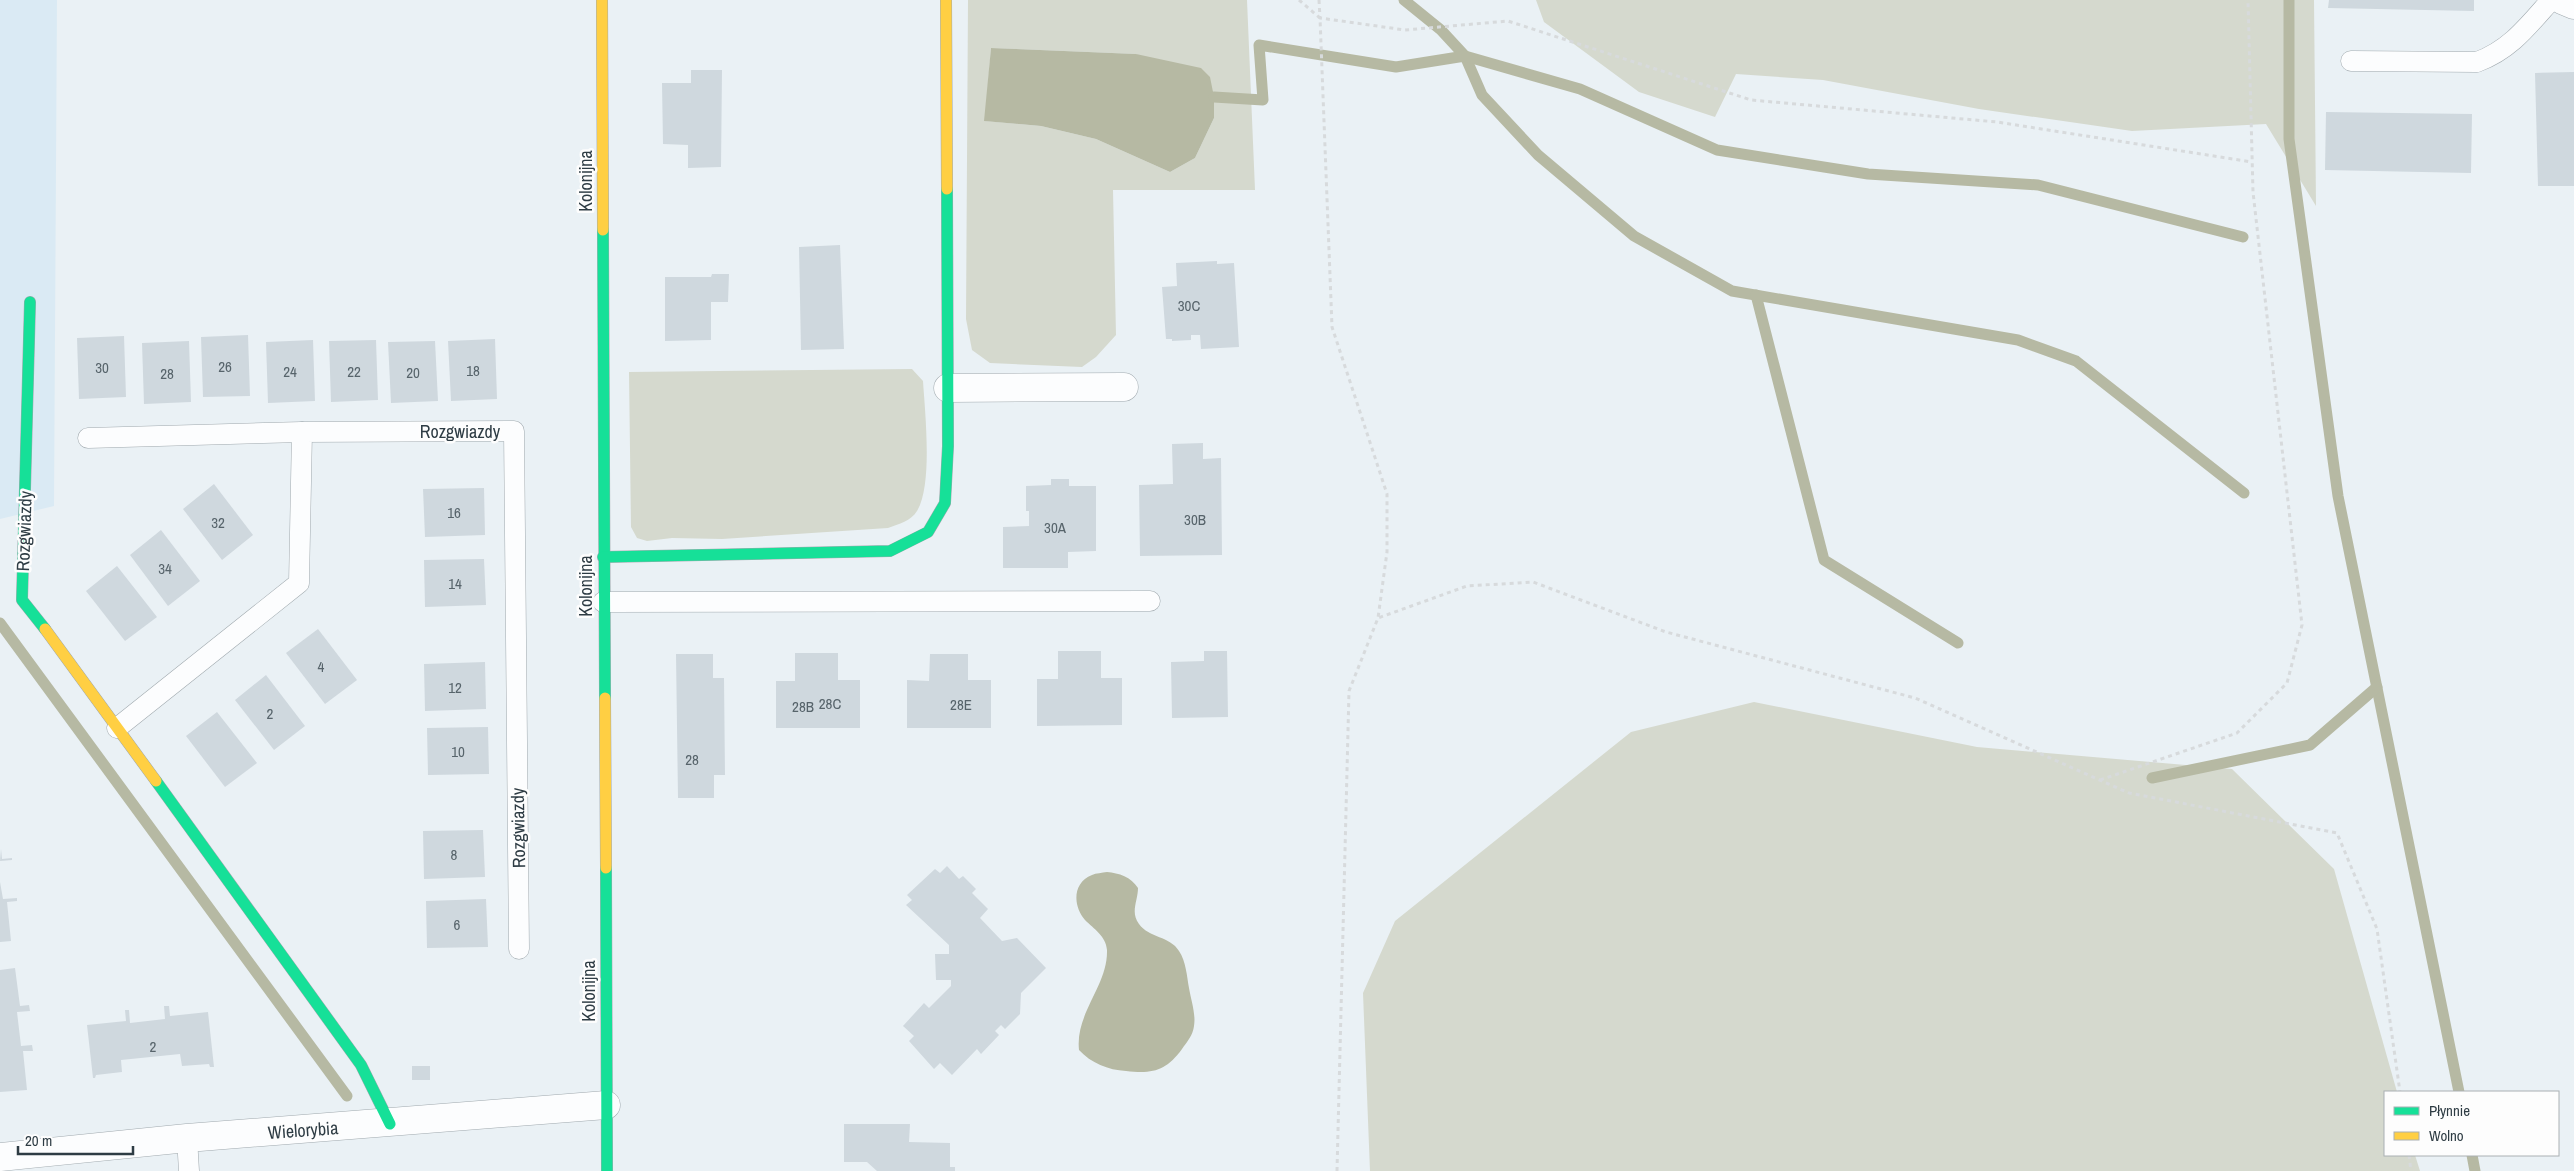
<svg xmlns="http://www.w3.org/2000/svg" width="2574" height="1171" font-family="'Archivo Narrow',sans-serif">
  <rect width="100%" height="100%" fill="#eaf1f5"/>
  <!-- built -->
  <polygon fill="#daeaf4" points="0,0 57,0 54,506 0,519"/>
  <!-- green -->
  <g fill="#d5d9ce" fill-rule="evenodd">
    <path d="M968,0H1247L1255,190H1113L1116,335L1096,357L1082,367L990,363L972,350L966,319ZM991,48L1136,54L1214,118L1195,158L1170,172L1096,139L1041,126L985,121Z"/>
    <polygon points="1536,0 2314,0 2316,206 2266,124 2132,131 1979,109 1823,80 1736,74 1715,117 1639,92 1544,22"/>
    <path d="M912,369L923,381C925,412 933,485 917,511C911,521 899,524 888,528L722,539L672,538L647,541L637,538L631,527L629,372Z"/>
    <polygon points="1754,702 1977,747 2232,769 2334,869 2397,1092 2385,1092 2385,1155 2415,1155 2420,1171 1370,1171 1363,993 1395,921 1631,732"/>
  </g>
  <!-- water -->
  <g fill="#b6b9a3">
    <polygon points="991,48 1136,54 1201,68 1210,77 1214,97 1214,118 1195,158 1170,172 1096,139 1041,126 984,121"/>
    <path d="M1107,872C1119,873 1131,877 1138,888C1138,901 1130,912 1139,924C1149,938 1170,936 1179,951C1186,961 1187,977 1189,988C1191,1000 1196,1014 1194,1026C1193,1035 1187,1042 1182,1049C1166,1071 1153,1074 1126,1071C1108,1070 1091,1063 1079,1050C1075,1013 1108,986 1107,950C1106,936 1094,929 1085,920C1073,906 1072,883 1092,875C1096,873 1102,873 1107,872Z"/>
  </g>
  <g fill="none" stroke-linecap="round" stroke-linejoin="round">
    <!-- stream -->
    <g stroke="#b6b9a3" stroke-width="11">
      <polyline points="1404,0 1441,30 1465,56 1482,95 1538,155 1634,236 1732,291 2018,340 2076,361 2244,493"/>
      <polyline points="2289,0 2289,139 2338,496 2459,1092"/>
      <polyline points="1214,97 1263,100 1259,45 1396,67 1465,56 1580,89 1717,150 1868,174 2038,185 2243,237"/>
      <polyline points="1756,295 1824,560 1958,643"/>
      <polyline points="0,623 347,1096"/>
      <polyline points="2152,778 2310,745 2377,687"/>
      <polyline points="2472,1155 2475,1171"/>
    </g>
  </g>
  <!-- building -->
  <g fill="#cfd8de">
    <polygon points="2329,0 2474,0 2474,11 2328,8"/>
    <polygon points="691,70 722,70 721,167 688,168 688,145 663,144 662,83 691,83"/>
    <polygon points="2574,72 2574,186 2538,186 2535,73"/>
    <polygon points="2326,112 2472,114 2471,173 2325,170"/>
    <polygon points="840,245 844,349 801,350 799,247"/>
    <polygon points="1217,261 1217,264 1234,263 1239,347 1201,349 1200,335 1191,335 1191,340 1172,341 1172,339 1166,339 1162,287 1177,286 1176,263"/>
    <polygon points="712,274 729,274 728,302 711,302 711,340 665,341 665,277 711,277"/>
    <polygon points="248,335 250,396 203,397 201,337"/>
    <polygon points="124,336 126,397 79,399 77,338"/>
    <polygon points="495,339 497,399 451,401 448,341"/>
    <polygon points="313,340 315,401 268,403 266,342"/>
    <polygon points="376,340 378,400 331,402 329,341"/>
    <polygon points="189,341 191,402 144,404 142,343"/>
    <polygon points="435,341 438,401 391,403 388,342"/>
    <polygon points="1203,443 1203,459 1221,458 1222,555 1140,556 1139,485 1173,484 1172,444"/>
    <polygon points="1051,479 1069,479 1069,486 1096,486 1096,551 1068,552 1068,568 1003,568 1003,527 1029,526 1029,511 1026,511 1026,486 1051,485"/>
    <polygon points="214,484 253,535 222,560 183,509"/>
    <polygon points="484,488 485,535 425,537 423,489"/>
    <polygon points="161,530 200,581 168,606 130,555"/>
    <polygon points="484,559 486,605 425,607 424,560"/>
    <polygon points="117,566 157,617 125,641 86,591"/>
    <polygon points="318,629 357,680 325,704 286,653"/>
    <polygon points="1058,651 1101,651 1101,678 1122,678 1122,725 1037,726 1037,679 1058,679"/>
    <polygon points="1204,651 1227,651 1228,717 1172,718 1171,662 1204,661"/>
    <polygon points="795,653 838,653 838,680 860,680 860,728 776,728 776,681 795,681"/>
    <polygon points="676,654 713,654 713,678 724,678 725,775 714,775 714,798 678,798"/>
    <polygon points="930,654 968,654 968,680 991,680 991,728 907,728 907,680 929,681"/>
    <polygon points="485,662 486,709 425,711 424,664"/>
    <polygon points="266,675 305,726 274,750 235,700"/>
    <polygon points="217,712 257,763 225,787 186,736"/>
    <polygon points="488,727 489,774 428,775 427,728"/>
    <polygon points="483,830 485,877 424,879 423,831"/>
    <polygon points="1,849 2,859 12,858 12,860 0,861"/>
    <polygon points="947,866 959,879 963,876 976,889 972,893 988,909 980,918 1002,941 1017,938 1046,968 1021,993 1020,1014 1005,1029 1001,1025 995,1031 999,1035 981,1054 977,1049 952,1075 940,1063 934,1069 909,1041 914,1036 903,1026 924,1003 929,1008 951,986 951,980 936,980 935,954 949,954 949,945 906,905 912,900 907,895 935,869 940,873"/>
    <polygon points="0,882 3,899 17,898 17,901 7,902 11,941 0,942"/>
    <polygon points="486,899 488,947 427,948 426,901"/>
    <polygon points="15,968 20,1006 29,1005 30,1011 17,1012 21,1046 32,1045 33,1051 23,1051 27,1090 0,1092 0,970"/>
    <polygon points="164,1006 169,1006 170,1016 208,1012 214,1067 210,1067 209,1064 182,1066 180,1054 121,1060 122,1072 96,1075 95,1078 93,1078 87,1025 126,1021 125,1010 129,1010 130,1023 165,1019"/>
    <rect x="412" y="1066" width="18" height="14"/>
    <polygon points="844,1124 910,1124 909,1142 950,1143 950,1167 955,1167 955,1171 877,1171 867,1162 844,1162"/>
  </g>
  <g fill="none" stroke-linecap="round" stroke-linejoin="round">
    <!-- lane casing -->
    <g stroke="#a0a9ae" stroke-width="21">
      <g id="lane">
        <path d="M2351,61L2477,62C2510,50 2528,26 2551,0"/>
        <polyline points="88,438 302,432"/>
        <polyline points="603,602 1150,601"/>
        <polyline points="117,728 299,583 302,432 514,431 519,949"/>
        <polyline points="187,1138 189,1171"/>
      </g>
    </g>
    <!-- street casing -->
    <g stroke="#a0a9ae" stroke-width="29">
      <g id="street">
        <polyline points="2562,0 2574,5"/>
        <polyline points="948,388 1124,387"/>
        <polyline points="0,1157 187,1138 606,1105"/>
      </g>
    </g>
    <!-- fast casing -->
    <g stroke="#a0a9ae" stroke-width="12">
      <g id="fast">
        <polyline points="603,230 605,698"/>
        <polyline points="30,302 22,600 45,629"/>
        <polyline points="603,557 890,551 928,532 945,503 948,446 947,189"/>
        <polyline points="156,781 361,1065 390,1124"/>
        <polyline points="606,868 607,1171"/>
      </g>
    </g>
    <!-- slow casing -->
    <g stroke="#a0a9ae" stroke-width="12">
      <g id="slow">
        <polyline points="602,0 603,230"/>
        <polyline points="946,0 947,189"/>
        <polyline points="45,629 156,781"/>
        <polyline points="605,698 606,868"/>
      </g>
    </g>
    <!-- path -->
    <g stroke="#d7dadc" stroke-width="3" stroke-dasharray="4 4" stroke-linecap="butt">
      <polyline points="1299,0 1320,18 1332,327 1387,494 1387,552 1378,618"/>
      <polyline points="1319,0 1320,18 1405,30 1508,21 1751,100 1997,122 2252,162"/>
      <polyline points="2100,780 2237,733 2287,683 2302,625 2253,192 2248,0"/>
      <polyline points="2409,1155 2411,1171"/>
      <polyline points="1337,1171 1349,691 1378,618 1467,586 1533,582 1666,632 1915,698 2129,793 2337,833 2377,929 2400,1092"/>
    </g>
    <!-- lane -->
    <use href="#lane" stroke="#fcfdfe" stroke-width="20"/>
    <!-- street -->
    <use href="#street" stroke="#fcfdfe" stroke-width="28"/>
    <!-- fast -->
    <use href="#fast" stroke="#16e098" stroke-width="11"/>
    <!-- slow -->
    <use href="#slow" stroke="#ffcf43" stroke-width="11"/>
  </g>
  <g text-anchor="middle" dominant-baseline="central" stroke-width="5" stroke-linejoin="round" paint-order="stroke">
    <!-- number labels -->
    <g font-size="15" fill="#57646b">
      <text x="1189" y="305">30C</text>
      <text x="225" y="366">26</text>
      <text x="102" y="367">30</text>
      <text x="473" y="370">18</text>
      <text x="290" y="371">24</text>
      <text x="354" y="371">22</text>
      <text x="413" y="372">20</text>
      <text x="167" y="373">28</text>
      <text x="454" y="512">16</text>
      <text x="1195" y="519">30B</text>
      <text x="218" y="522">32</text>
      <text x="1055" y="527">30A</text>
      <text x="165" y="568">34</text>
      <text x="455" y="583">14</text>
      <text x="321" y="666">4</text>
      <text x="455" y="687">12</text>
      <text x="830" y="703">28C</text>
      <text x="961" y="704">28E</text>
      <text x="803" y="706">28B</text>
      <text x="270" y="713">2</text>
      <text x="458" y="751">10</text>
      <text x="692" y="759">28</text>
      <text x="454" y="854">8</text>
      <text x="457" y="924">6</text>
      <text x="153" y="1046">2</text>
    </g>
    <!-- street labels -->
    <g font-size="18" fill="#2e3c44" stroke="#fdfdfd">
      <text transform="translate(585 181) rotate(-90)">Kolonijna</text>
      <text x="460" y="431">Rozgwiazdy</text>
      <text transform="translate(24 531) rotate(-88)">Rozgwiazdy</text>
      <text transform="translate(585 586) rotate(-90)">Kolonijna</text>
      <text transform="translate(518 828) rotate(-91)">Rozgwiazdy</text>
      <text transform="translate(588 991) rotate(-90)">Kolonijna</text>
      <text transform="translate(303 1130) rotate(-4)">Wielorybia</text>
    </g>
  </g>
  <!-- legend -->
  <rect x="2384" y="1091" width="175" height="65" fill="#fdfdfd" stroke="#aab0b3"/>
  <rect x="2394" y="1107" width="25" height="8" fill="#16e098" stroke="#aab0b3"/>
  <text x="2429" y="1116" font-size="15" fill="#2e3c44">Płynnie</text>
  <rect x="2394" y="1132" width="25" height="8" fill="#ffcf43" stroke="#aab0b3"/>
  <text x="2429" y="1141" font-size="15" fill="#2e3c44">Wolno</text>
  <!-- scale -->
  <path d="M18 1146v8h115v-8" fill="none" stroke="#2e3c44" stroke-width="2.5"/>
  <text x="25" y="1146" font-size="15" fill="#2e3c44" stroke="#fdfdfd" stroke-width="4" paint-order="stroke">20 m</text>
</svg>
